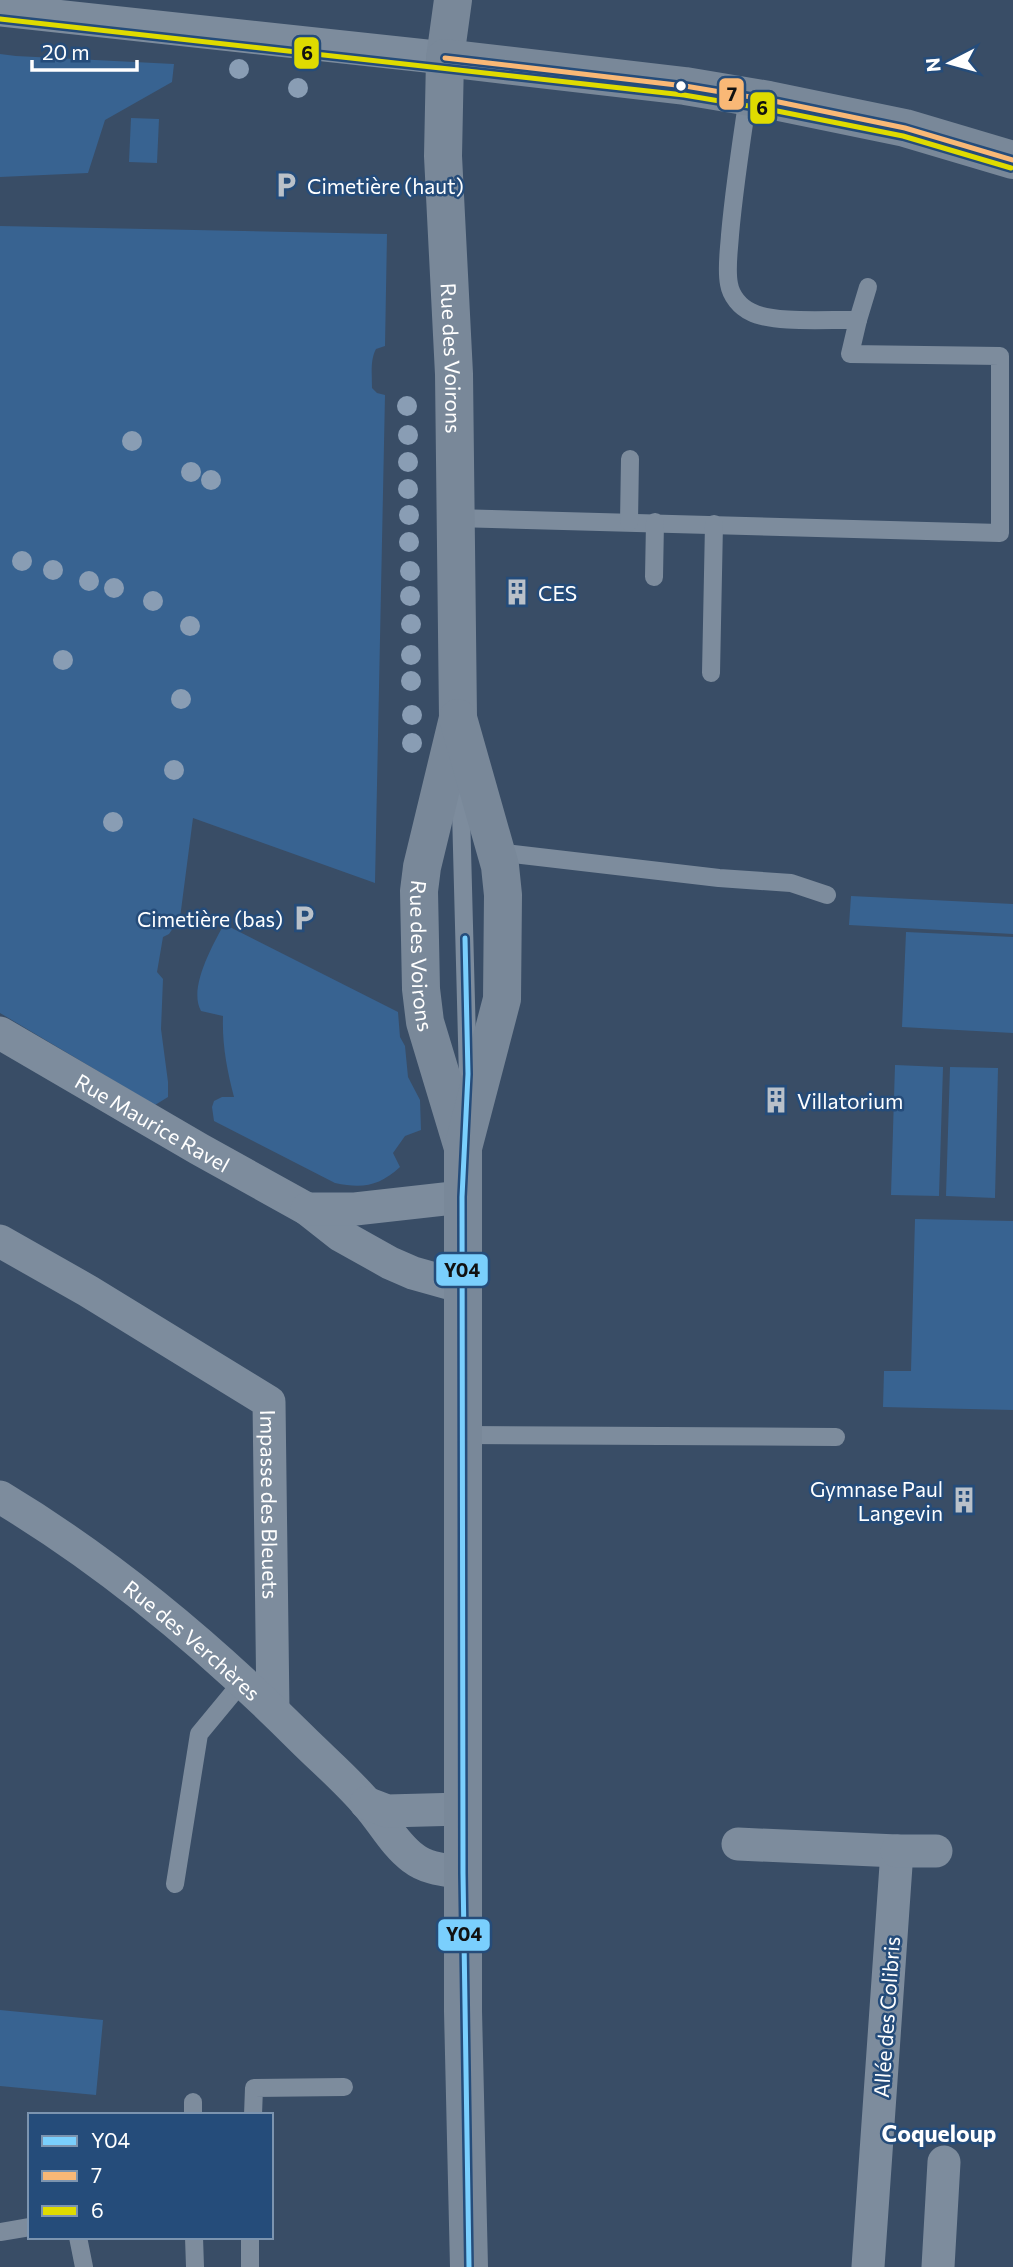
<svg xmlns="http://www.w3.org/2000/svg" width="1013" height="2267" font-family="Commissioner,sans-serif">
  <rect width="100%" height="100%" fill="#394d66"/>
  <!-- green -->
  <g fill="#386391">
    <polygon points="0,54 16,56 174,64 172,82 105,120 88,173 0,177"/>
    <polygon points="131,118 159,119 157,163 129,162"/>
    <path d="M0,226L387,234L385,346L376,349C370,360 372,375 372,388L377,393L385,395L375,883L193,818L180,918L169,934L163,937L157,972L163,979L161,1029L168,1082V1097L155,1105L0,1013Z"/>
    <polygon points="851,896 1013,904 1013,934 849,925"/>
    <path d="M224,924L398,1012L400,1037L405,1046L408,1077L420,1100L421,1130L405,1136L393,1153L400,1167C379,1186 363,1189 335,1183L214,1121L212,1107L214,1101L222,1097H234C227,1070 222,1044 223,1016L201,1011C188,988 213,945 224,924Z"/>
    <polygon points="906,932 1013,937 1013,1033 902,1027"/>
    <polygon points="895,1065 943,1067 939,1196 891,1195"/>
    <polygon points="950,1067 998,1068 995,1198 946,1196"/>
    <polygon points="915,1219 1013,1221 1013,1410 883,1407 884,1371 911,1371"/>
    <polygon points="0,2010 103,2020 96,2095 0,2086"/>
  </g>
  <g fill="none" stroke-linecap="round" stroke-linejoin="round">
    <!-- lane -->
    <g stroke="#7d8c9d" stroke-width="18">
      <polyline points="858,320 868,287"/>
      <path d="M455,518L1000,533V356L850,354L858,320C832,319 773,324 751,312C740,307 731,296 729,284C726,269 729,251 730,235C734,189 741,143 748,97"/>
      <polyline points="629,522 630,459"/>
      <polyline points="654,577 655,522"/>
      <polyline points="711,673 714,524"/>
      <polyline points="460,773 468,1078"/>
      <polyline points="496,852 719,878 791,883 827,895"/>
      <polyline points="463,1435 836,1437"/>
      <polyline points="175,1884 199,1734 242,1682"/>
      <polyline points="193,2102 193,2115"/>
      <polyline points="253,2115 254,2088 344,2087"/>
      <polyline points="0,2232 30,2227"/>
      <polyline points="78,2237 84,2267"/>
      <polyline points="194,2237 195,2267"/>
      <polyline points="250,2267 250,2237"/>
    </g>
    <!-- street -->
    <g stroke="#7d8c9d" stroke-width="33">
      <polyline points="0,10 445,58"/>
      <path id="s1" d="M0,1033L199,1149L307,1209L340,1235L390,1263L413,1273L463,1287"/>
      <polyline points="307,1209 355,1209 462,1197"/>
      <path id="s2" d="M0,1241L88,1291L269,1402L273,1710"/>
      <path id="s3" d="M0,1497C110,1563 210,1647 301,1738C323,1760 348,1781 368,1805C383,1822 395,1845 413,1858C427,1869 445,1870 463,1873"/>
      <polyline points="366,1803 387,1811 463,1809"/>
      <polyline points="738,1844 897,1851 868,2267"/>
      <polyline points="897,1851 936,1851"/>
      <polyline points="938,2267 944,2162"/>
    </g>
    <!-- secondary -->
    <g stroke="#798899" stroke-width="38">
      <path id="s4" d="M453,0L445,58L443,156L454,374L458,718L422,867L419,891L421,989L425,1022L463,1148"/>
      <polyline points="445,58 685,86 769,100 905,128 1013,160"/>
      <polyline points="458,718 500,866 503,895 502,999 463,1148 463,2011 469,2267"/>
    </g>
    <!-- bus-1 casing -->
    <g stroke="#254c7a" stroke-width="10">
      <polyline id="bus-1" points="465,938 468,1074 462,1197 463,1873 469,2267"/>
    </g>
    <!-- bus-2 casing -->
    <g stroke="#254c7a" stroke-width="10">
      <polyline id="bus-2" points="445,58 685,86 769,100 905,128 1013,160"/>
    </g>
    <!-- bus-3 casing -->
    <g stroke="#254c7a" stroke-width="10">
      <polyline id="bus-3" points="0,19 684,95 767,109 903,136 1011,168"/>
    </g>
    <!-- bus-1 -->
    <use href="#bus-1" stroke="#7acffd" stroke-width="5"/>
    <!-- bus-2 -->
    <use href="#bus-2" stroke="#f9b876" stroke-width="5"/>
    <!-- bus-3 -->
    <use href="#bus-3" stroke="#dfdb00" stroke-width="5"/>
  </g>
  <!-- trees -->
  <g fill="#899db4">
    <circle cx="239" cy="69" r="10"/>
    <circle cx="298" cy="88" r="10"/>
    <circle cx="407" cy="406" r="10"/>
    <circle cx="408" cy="435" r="10"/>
    <circle cx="132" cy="441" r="10"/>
    <circle cx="408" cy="462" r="10"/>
    <circle cx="191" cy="472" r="10"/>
    <circle cx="211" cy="480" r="10"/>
    <circle cx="408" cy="489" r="10"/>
    <circle cx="409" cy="515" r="10"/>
    <circle cx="409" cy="542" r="10"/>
    <circle cx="22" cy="561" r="10"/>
    <circle cx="53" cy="570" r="10"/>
    <circle cx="410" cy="571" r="10"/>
    <circle cx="89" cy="581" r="10"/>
    <circle cx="114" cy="588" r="10"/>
    <circle cx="410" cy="596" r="10"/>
    <circle cx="153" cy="601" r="10"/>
    <circle cx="411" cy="624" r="10"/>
    <circle cx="190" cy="626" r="10"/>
    <circle cx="411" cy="655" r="10"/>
    <circle cx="63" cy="660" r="10"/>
    <circle cx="411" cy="681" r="10"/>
    <circle cx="181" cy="699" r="10"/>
    <circle cx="412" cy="715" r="10"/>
    <circle cx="412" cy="743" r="10"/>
    <circle cx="174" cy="770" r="10"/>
    <circle cx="113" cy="822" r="10"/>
  </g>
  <!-- icons -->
  <defs>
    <g id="parking-bare" transform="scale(2.1)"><path d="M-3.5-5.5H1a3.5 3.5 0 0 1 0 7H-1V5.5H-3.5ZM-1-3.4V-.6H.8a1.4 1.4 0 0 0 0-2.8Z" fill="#bac1c9" stroke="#254c7a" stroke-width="2.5" paint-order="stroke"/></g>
    <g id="building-bare" transform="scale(2.1)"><path d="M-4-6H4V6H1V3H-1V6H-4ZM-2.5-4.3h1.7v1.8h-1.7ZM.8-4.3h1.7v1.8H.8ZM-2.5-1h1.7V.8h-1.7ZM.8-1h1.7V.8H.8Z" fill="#bac1c9" stroke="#254c7a" stroke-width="2.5" paint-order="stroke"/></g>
  </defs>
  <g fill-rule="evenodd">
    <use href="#parking-bare" x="286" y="185"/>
    <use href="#building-bare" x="517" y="592"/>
    <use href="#parking-bare" x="304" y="918"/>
    <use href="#building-bare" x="776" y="1100"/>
    <use href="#building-bare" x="964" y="1500"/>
  </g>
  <!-- markers -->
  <circle fill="#fff" stroke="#254c7a" stroke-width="2.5" cx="681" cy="86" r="6"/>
  <g text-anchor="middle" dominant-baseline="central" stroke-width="5" stroke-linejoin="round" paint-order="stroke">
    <!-- poi labels -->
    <g font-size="21" fill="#fff" stroke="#254c7a" text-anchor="start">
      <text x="307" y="185">Cimetière (haut)</text>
      <text x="538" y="592">CES</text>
      <text x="283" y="918" text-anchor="end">Cimetière (bas)</text>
      <text x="797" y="1100">Villatorium</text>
      <text x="943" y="1488" text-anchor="end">Gymnase Paul<tspan x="943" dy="24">Langevin</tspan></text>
    </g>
    <!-- street labels -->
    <g font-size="21" fill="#fff" stroke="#254c7a">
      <text stroke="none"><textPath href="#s4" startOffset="359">Rue des Voirons</textPath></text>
      <text stroke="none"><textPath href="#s4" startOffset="961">Rue des Voirons</textPath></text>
      <text stroke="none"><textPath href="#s1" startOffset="177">Rue Maurice Ravel</textPath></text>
      <text stroke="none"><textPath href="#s2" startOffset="416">Impasse des Bleuets</textPath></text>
      <text stroke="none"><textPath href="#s3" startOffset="240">Rue des Verchères</textPath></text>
      <text transform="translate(886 2017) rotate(-86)">Allée des Colibris</text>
    </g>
    <!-- neighbourhood labels -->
    <g font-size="23" font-weight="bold" fill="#fff" stroke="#254c7a">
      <text x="939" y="2133">Coqueloup</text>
    </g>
  </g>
  <g stroke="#254c7a" stroke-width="2.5">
    <rect x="293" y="36" width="27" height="34" rx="7" fill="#dfdb00"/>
    <rect x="718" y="77" width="27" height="34" rx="7" fill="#f9b876"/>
    <rect x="749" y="91" width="27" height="34" rx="7" fill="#dfdb00"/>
    <rect x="435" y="1253" width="54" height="34" rx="7" fill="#7acffd"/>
    <rect x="437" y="1918" width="54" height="34" rx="7" fill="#7acffd"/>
  </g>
  <g font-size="19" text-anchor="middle" font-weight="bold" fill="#111">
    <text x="307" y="60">6</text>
    <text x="732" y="101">7</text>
    <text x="762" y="115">6</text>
    <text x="462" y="1277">Y04</text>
    <text x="464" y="1941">Y04</text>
  </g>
  <!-- legend -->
  <rect x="28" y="2113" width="245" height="126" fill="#254c7a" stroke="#7c94af" stroke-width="2"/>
  <rect x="42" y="2136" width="35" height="10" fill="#7acffd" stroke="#7c94af" stroke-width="2"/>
  <text x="91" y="2148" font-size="21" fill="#ffffff">Y04</text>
  <rect x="42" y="2171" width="35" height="10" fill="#f9b876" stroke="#7c94af" stroke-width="2"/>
  <text x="91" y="2183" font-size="21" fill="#ffffff">7</text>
  <rect x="42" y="2206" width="35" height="10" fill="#dfdb00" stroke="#7c94af" stroke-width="2"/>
  <text x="91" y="2218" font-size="21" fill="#ffffff">6</text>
  <!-- north arrow -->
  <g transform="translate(950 63) rotate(264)" stroke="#254c7a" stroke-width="5" paint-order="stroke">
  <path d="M0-5L12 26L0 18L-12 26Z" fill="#ffffff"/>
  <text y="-10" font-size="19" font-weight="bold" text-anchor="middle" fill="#ffffff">N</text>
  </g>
  <!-- scale -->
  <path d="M32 60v10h105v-10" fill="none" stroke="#ffffff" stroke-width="3.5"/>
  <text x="42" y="60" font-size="21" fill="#ffffff" stroke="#254c7a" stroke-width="5" paint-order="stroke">20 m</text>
</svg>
